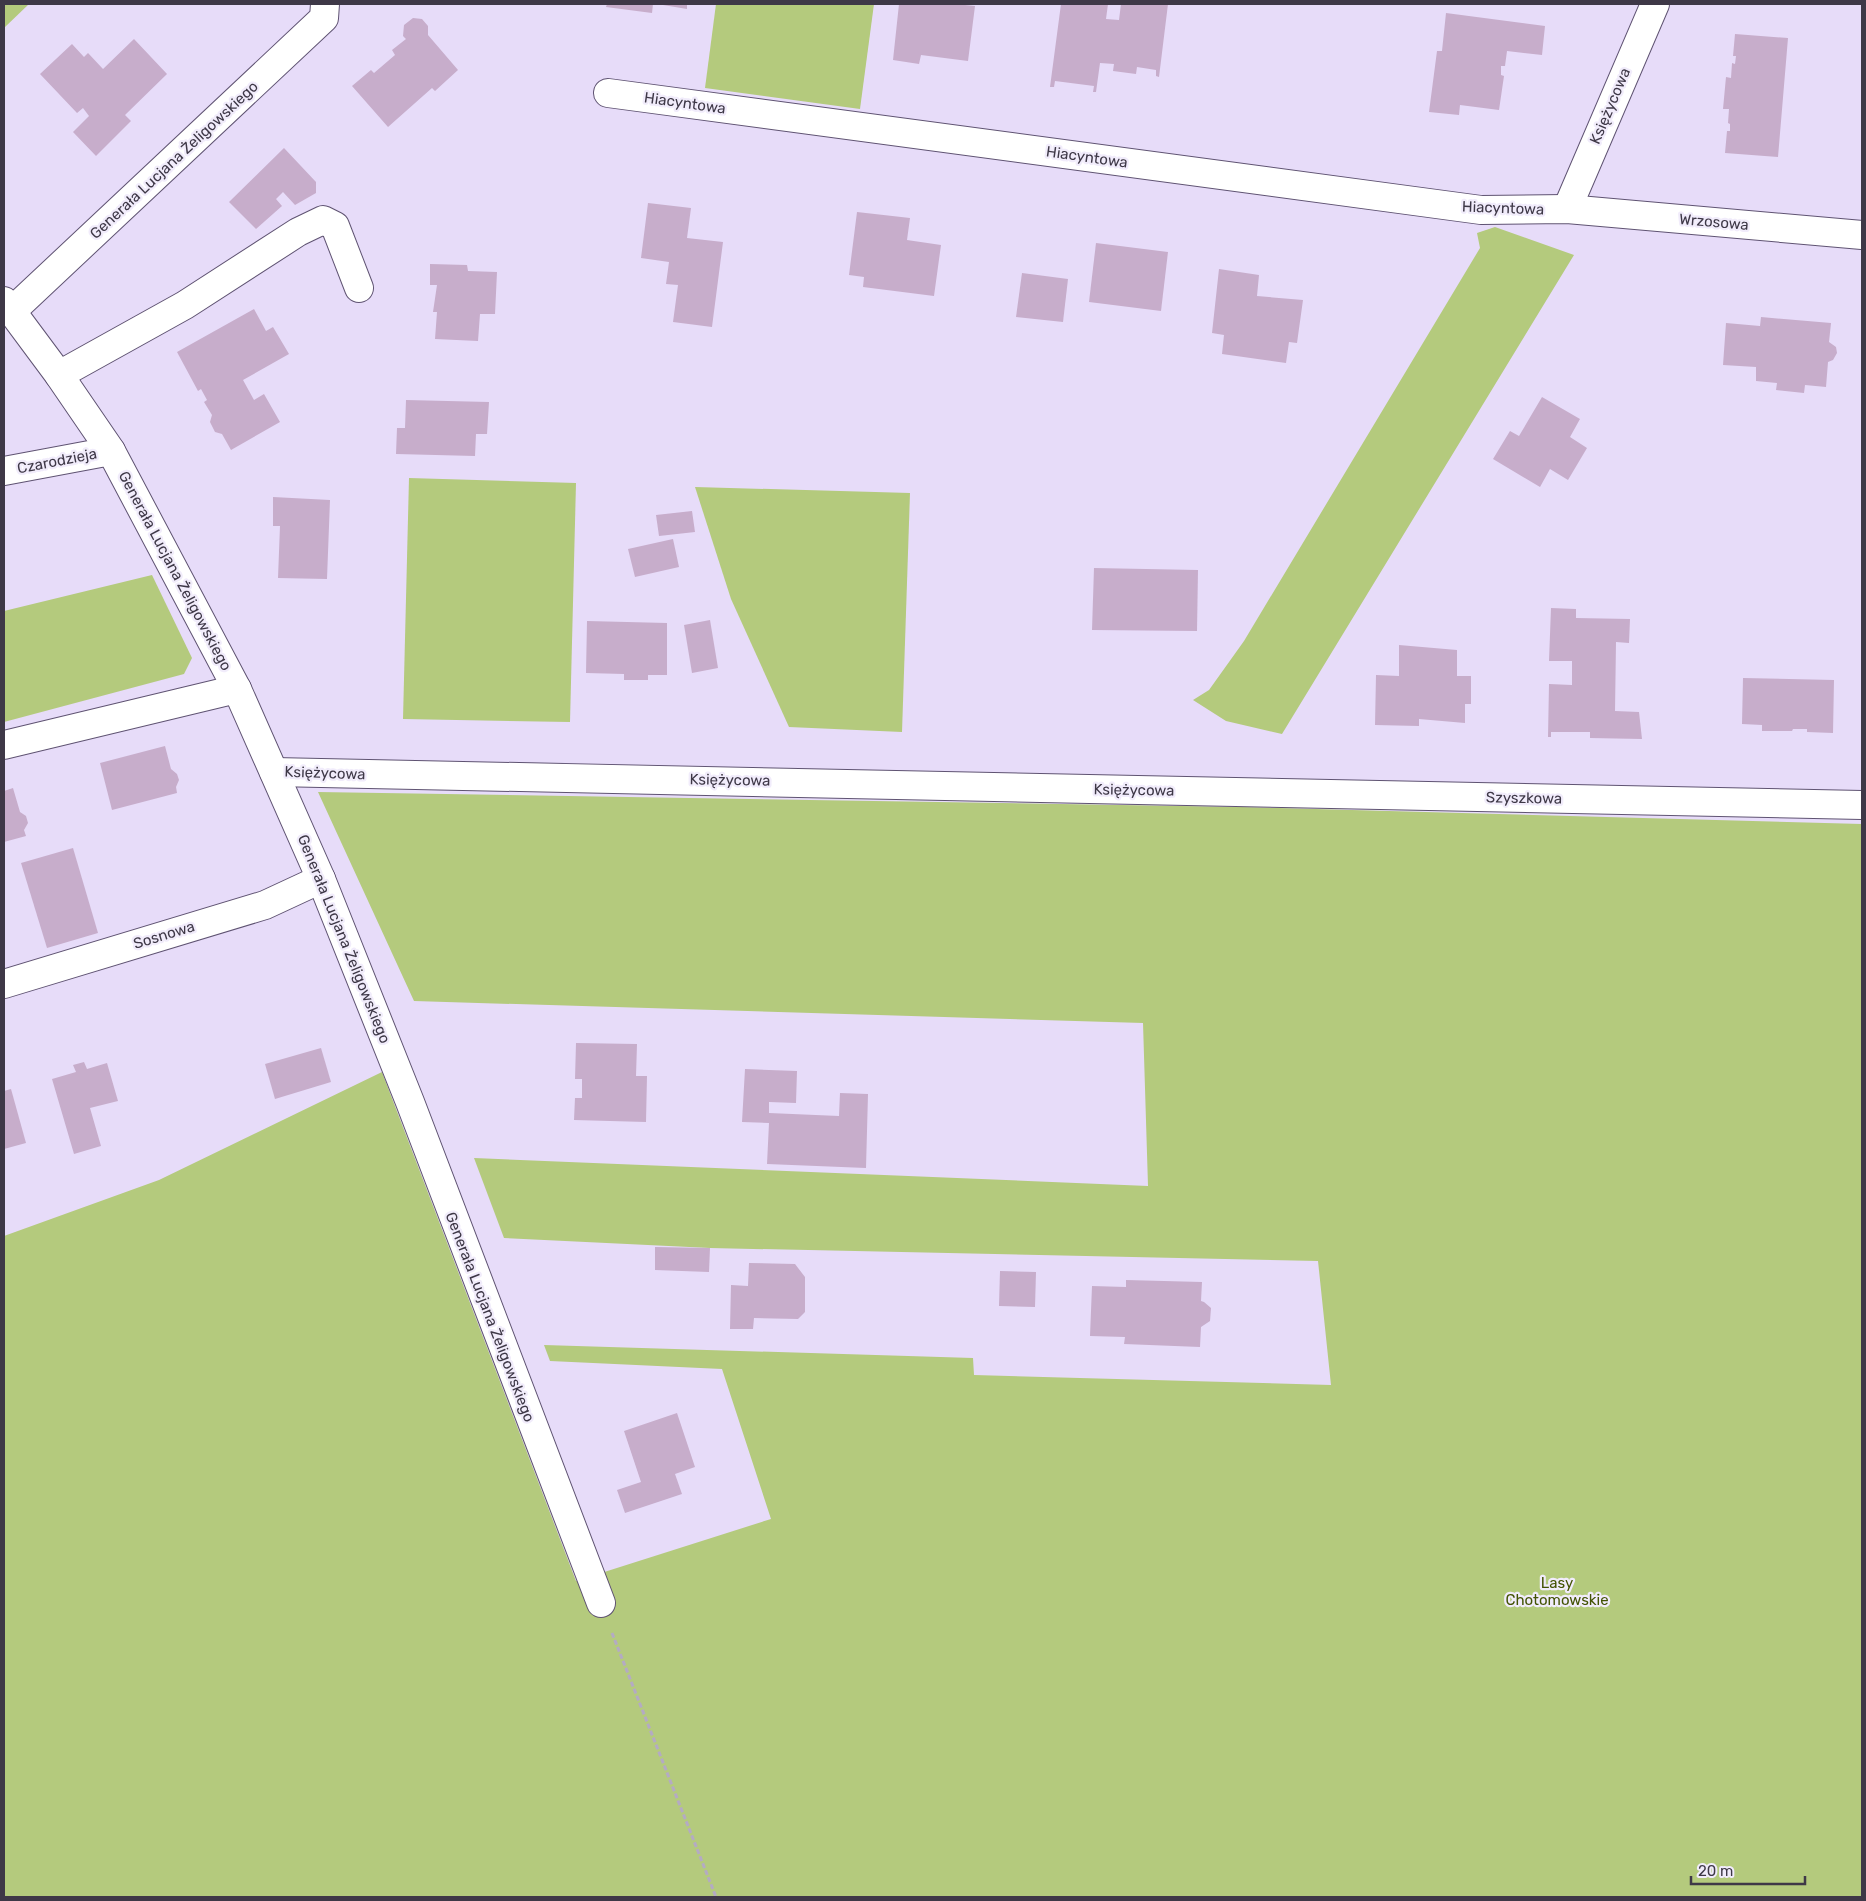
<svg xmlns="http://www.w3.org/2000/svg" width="1866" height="1901" font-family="Rubik,sans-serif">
  <rect width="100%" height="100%" fill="#e7dcf9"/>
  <!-- green -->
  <g fill="#b4ca7d">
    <polygon points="4,4 29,4 4,28"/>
    <polygon points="716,4 874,4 860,109 705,88"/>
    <polygon points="1495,227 1574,255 1282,734 1226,721 1193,700 1209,690 1244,641 1480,248 1477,233"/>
    <polygon points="409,478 576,483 570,722 403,719"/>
    <polygon points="695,487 910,493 902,732 789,727 731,599"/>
    <polygon points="152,575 192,658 184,674 4,722 4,611"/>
    <polygon points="318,792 1242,807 1862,824 1862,1897 4,1897 4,1236 159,1180 382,1072 576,1581 771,1519 722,1369 550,1361 544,1345 973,1358 974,1375 1331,1385 1318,1261 710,1248 504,1238 474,1158 1148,1186 1143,1023 414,1001"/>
  </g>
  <!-- building -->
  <g fill="#c7adcb">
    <polygon points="607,4 653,4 652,13 606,7"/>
    <polygon points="657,4 687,4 687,9"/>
    <polygon points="899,4 955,4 975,6 968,61 921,55 919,64 893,60"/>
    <polygon points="1061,4 1108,4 1106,19 1119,20 1121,4 1168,4 1159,77 1156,76 1156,70 1137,67 1136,74 1113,71 1114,64 1100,63 1096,92 1093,92 1094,86 1055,81 1054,87 1050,87"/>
    <polygon points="1446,13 1545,26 1542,55 1507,51 1505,66 1501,66 1501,75 1504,76 1499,110 1460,105 1459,115 1429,112 1437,51 1442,51"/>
    <polygon points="413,18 422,19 428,26 428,35 458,70 435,91 432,88 388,127 352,86 371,70 374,73 395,55 392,50 406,39 403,36 404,25"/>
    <polygon points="1735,34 1788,38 1778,157 1725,153 1727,131 1730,131 1730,124 1728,123 1729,109 1723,109 1726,77 1731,78 1732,63 1735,64 1736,56 1733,56"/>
    <polygon points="134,39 167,74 125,115 131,121 96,156 73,132 89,116 83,108 77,113 40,74 72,44 84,57 88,53 103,69"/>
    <polygon points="284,148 316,182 316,193 295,205 283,192 276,199 282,206 256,229 229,202"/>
    <polygon points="648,203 691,208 687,238 723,242 712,327 673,322 678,285 666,284 669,262 641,258"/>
    <polygon points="857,212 910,218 907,240 941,245 934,296 863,287 864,277 849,275"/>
    <polygon points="1096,243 1168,252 1161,311 1089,302"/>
    <polygon points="430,264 467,265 468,271 497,272 495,314 480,314 478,341 435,339 437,312 433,312 437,285 430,285"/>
    <polygon points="1219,269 1259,275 1257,296 1303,300 1297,343 1289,342 1286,363 1222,354 1224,335 1212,333"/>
    <polygon points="1022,273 1068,279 1063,322 1016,317"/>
    <polygon points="254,309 266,331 273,327 289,354 243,380 254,400 264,394 280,422 231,450 222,434 215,432 210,422 212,415 204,402 207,400 201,389 198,391 177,352"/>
    <polygon points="1761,317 1831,323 1829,342 1836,347 1837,353 1833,360 1828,362 1826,387 1805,385 1804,393 1776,390 1777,383 1756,381 1756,367 1723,365 1726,323 1760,326"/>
    <polygon points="1542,397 1580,419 1570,437 1587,448 1568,480 1550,469 1540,487 1493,459 1510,431 1519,436"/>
    <polygon points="406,400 489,402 487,434 476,434 475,456 396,454 397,428 405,428"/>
    <polygon points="273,497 330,500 327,579 278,578 280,526 273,526"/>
    <polygon points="692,511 695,532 659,536 656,515"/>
    <polygon points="673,539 679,567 635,577 628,549"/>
    <polygon points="1094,568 1198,570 1197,631 1092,630"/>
    <polygon points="1551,608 1576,609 1576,618 1630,619 1629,643 1616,642 1615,711 1639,712 1642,739 1590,738 1590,732 1551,732 1551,737 1548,737 1549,684 1572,685 1572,661 1549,661"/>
    <polygon points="710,620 718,668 692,673 684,625"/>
    <polygon points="587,621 667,623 667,675 648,675 648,680 624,680 624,674 586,673"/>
    <polygon points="1399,645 1457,650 1457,676 1471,676 1471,704 1465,704 1465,723 1419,719 1419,726 1375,725 1376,675 1399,676"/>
    <polygon points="1743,678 1834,680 1833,733 1807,732 1807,729 1793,729 1792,731 1762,731 1762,725 1742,724"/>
    <polygon points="165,746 171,769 177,774 179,780 176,787 177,793 112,810 100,763"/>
    <polygon points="13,788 20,812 26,816 28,823 24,830 26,836 4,842 4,791"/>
    <polygon points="73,848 98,933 47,948 21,863"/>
    <polygon points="576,1043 637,1044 636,1076 647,1076 646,1122 574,1120 575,1098 582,1098 582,1079 575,1079"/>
    <polygon points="321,1048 331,1082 275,1099 265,1064"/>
    <polygon points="84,1062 87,1069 107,1063 118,1101 90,1108 101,1146 74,1154 52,1079 76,1072 73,1065"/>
    <polygon points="745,1069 797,1071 796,1103 769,1102 769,1113 839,1116 840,1093 868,1094 866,1168 767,1164 769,1123 742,1122"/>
    <polygon points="11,1089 26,1143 4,1149 4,1091"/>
    <polygon points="655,1247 710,1248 709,1272 655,1270"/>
    <polygon points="749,1263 795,1264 805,1277 805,1312 798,1319 754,1318 753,1329 730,1329 731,1285 748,1286"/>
    <polygon points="1000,1271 1036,1272 1035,1307 999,1306"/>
    <polygon points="1126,1280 1202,1282 1201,1301 1204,1302 1211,1308 1210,1321 1201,1327 1200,1347 1124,1344 1125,1337 1090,1336 1092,1286 1126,1287"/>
    <polygon points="677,1413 695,1467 675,1474 682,1494 625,1513 617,1490 641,1482 624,1431"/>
  </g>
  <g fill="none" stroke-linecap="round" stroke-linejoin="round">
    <!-- minor casing -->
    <g stroke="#5f5372" stroke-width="30">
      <g id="minor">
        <polyline points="608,93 1481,210 1567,209 1862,235"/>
        <polyline points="1567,209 1655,4"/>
        <polyline points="4,301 59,375 111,451 237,689 321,879 410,1102 601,1603"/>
        <polyline points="12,311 324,18 325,4"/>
        <polyline points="59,375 185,305 298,232 323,220 335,226 359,288"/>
        <polyline points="4,471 111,451"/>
        <polyline points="4,745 237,689"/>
        <polyline points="274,772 1862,805"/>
        <polyline points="4,984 265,905 321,879"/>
      </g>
    </g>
    <!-- path -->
    <polyline stroke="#b4abc3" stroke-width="3" stroke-dasharray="5 2.5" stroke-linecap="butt" points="612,1633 716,1897"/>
    <!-- minor -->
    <use href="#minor" stroke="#fff" stroke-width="28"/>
  </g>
  <g text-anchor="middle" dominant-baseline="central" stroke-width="4.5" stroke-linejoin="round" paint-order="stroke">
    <!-- street labels -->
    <g font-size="15" fill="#3e3847" stroke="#f1ecfb">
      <text transform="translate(685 103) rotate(8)">Hiacyntowa</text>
      <text transform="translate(1610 106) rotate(-67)">Księżycowa</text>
      <text transform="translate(1087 157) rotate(8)">Hiacyntowa</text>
      <text transform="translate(174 160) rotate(-43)">Generała Lucjana Żeligowskiego</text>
      <text transform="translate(1503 208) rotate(2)">Hiacyntowa</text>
      <text transform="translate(1714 222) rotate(5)">Wrzosowa</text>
      <text transform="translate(57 461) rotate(-11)">Czarodzieja</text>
      <text transform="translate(175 571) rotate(62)">Generała Lucjana Żeligowskiego</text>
      <text transform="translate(325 773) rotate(2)">Księżycowa</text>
      <text transform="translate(730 780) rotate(1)">Księżycowa</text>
      <text transform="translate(1134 790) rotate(1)">Księżycowa</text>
      <text transform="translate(1524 798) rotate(1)">Szyszkowa</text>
      <text transform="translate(164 935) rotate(-17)">Sosnowa</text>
      <text transform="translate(344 939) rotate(68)">Generała Lucjana Żeligowskiego</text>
      <text transform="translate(490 1317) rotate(69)">Generała Lucjana Żeligowskiego</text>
    </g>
    <!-- park labels -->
    <g font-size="15" fill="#435304" stroke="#f1ecfb">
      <text x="1557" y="1583">Lasy<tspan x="1557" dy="17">Chotomowskie</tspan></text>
    </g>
  </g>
  <!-- border -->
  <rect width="1866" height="1901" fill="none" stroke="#3e3847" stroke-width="10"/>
  <!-- scale -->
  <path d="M1691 1876v8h114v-8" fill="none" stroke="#3e3847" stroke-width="2.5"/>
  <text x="1698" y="1876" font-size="15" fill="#3e3847" stroke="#f1ecfb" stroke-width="4" paint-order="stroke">20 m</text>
</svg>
